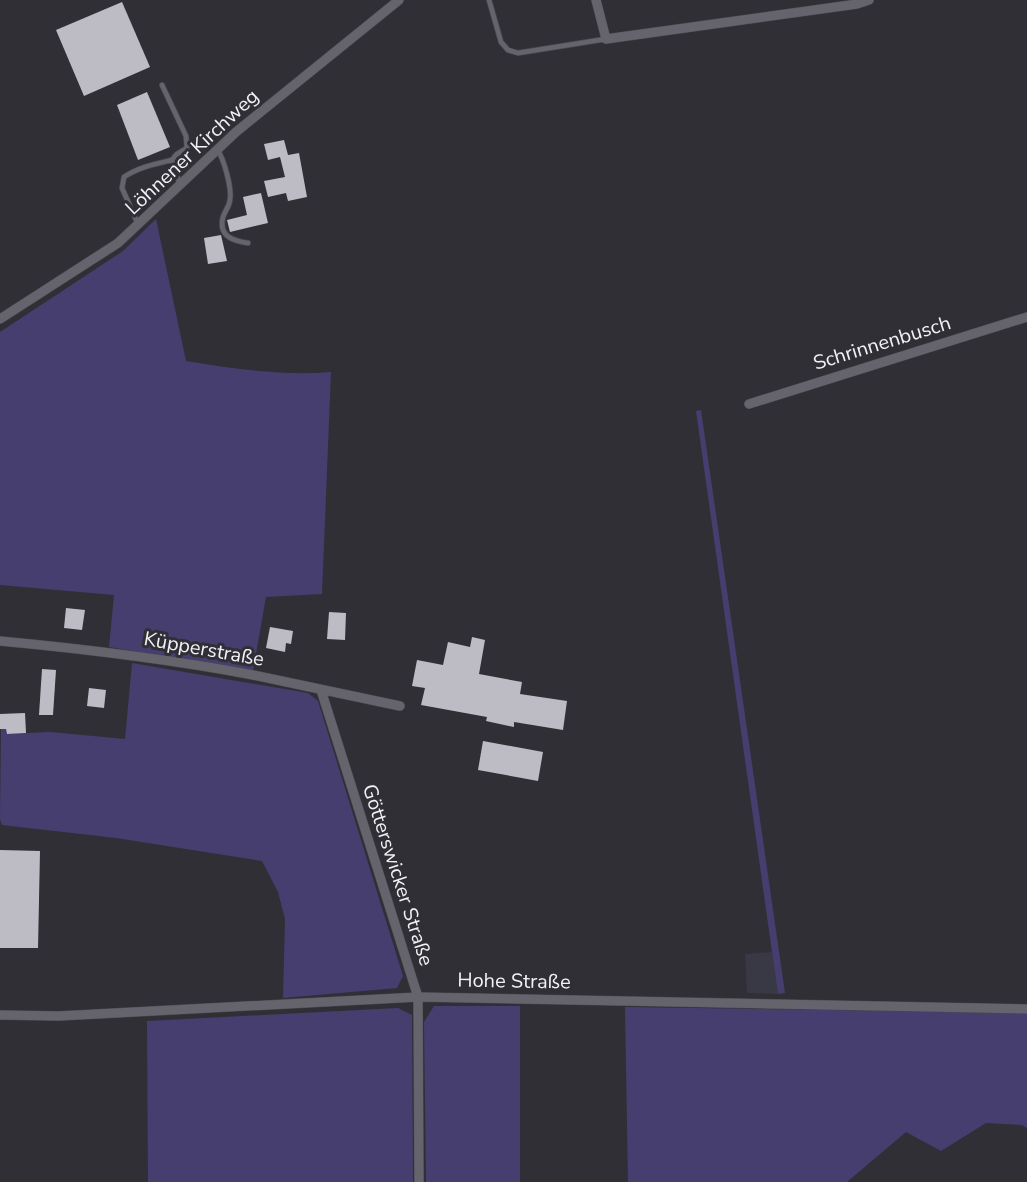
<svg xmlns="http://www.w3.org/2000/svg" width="1027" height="1182" font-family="'Nunito Sans',sans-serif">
  <rect width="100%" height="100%" fill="#302f36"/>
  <!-- built -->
  <polygon fill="#393845" points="772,952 778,994 747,993 745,954"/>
  <!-- green -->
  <g fill="#463e6f">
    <path d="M156,219L186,361C234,369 283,376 331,372L322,594L266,597L253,671L109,647L114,595L0,585V332L123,251Z"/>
    <polygon points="701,410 785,993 778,994 772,952 696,411"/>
    <polygon points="132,663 308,693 318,701 403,976 397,988 283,998 285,919 278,892 262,861 116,838 2,825 0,819 1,729 6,729 7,734 50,732 125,739"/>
    <polygon points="434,1006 520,1006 520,1182 426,1182 424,1022"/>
    <polygon points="625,1007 1027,1013 1027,1128 1022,1125 986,1123 941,1151 906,1132 847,1182 628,1182"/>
    <polygon points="398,1008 412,1015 413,1182 148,1182 147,1021"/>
  </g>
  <!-- building -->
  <g fill="#bdbcc5">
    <polygon points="122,2 150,67 84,96 56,30"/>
    <polygon points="147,92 170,147 138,160 117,105"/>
    <polygon points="284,140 288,155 299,153 307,197 288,201 286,193 268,197 264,181 285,177 280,157 268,160 264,144"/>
    <polygon points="261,193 268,223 230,232 227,220 247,215 243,197"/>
    <polygon points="221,235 227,261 208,264 204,238"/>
    <polygon points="66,608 85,610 82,630 64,628"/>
    <polygon points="329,612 346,613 345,640 327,639"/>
    <polygon points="270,627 293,631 291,644 286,643 285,652 266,648"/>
    <polygon points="472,637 485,640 479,674 522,682 520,694 567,701 563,730 514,722 514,727 486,721 487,717 421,705 425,688 412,686 417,660 443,665 448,642 470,647"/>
    <polygon points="42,669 56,670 53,715 39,715"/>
    <polygon points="89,688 106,690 104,708 87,706"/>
    <polygon points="25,713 26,733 7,734 6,729 0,729 0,714"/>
    <polygon points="483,741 543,752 538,781 478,770"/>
    <polygon points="0,850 40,851 38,948 0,948"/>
  </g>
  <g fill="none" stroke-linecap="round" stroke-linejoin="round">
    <!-- lane casing -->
    <g stroke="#4c4b52" stroke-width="6">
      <g id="lane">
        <polyline points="489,0 501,42 508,50 518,53 606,39"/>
        <polyline points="162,85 186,136 187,148 177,154 172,160 180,185"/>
        <path d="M217,149C224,159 232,188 230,200C229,207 225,211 223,217C218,237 234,241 248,243"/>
        <path d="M138,224L122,188L124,177C139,167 155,164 172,160"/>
      </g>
    </g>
    <!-- street casing -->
    <g stroke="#4c4b52" stroke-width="10">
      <g id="street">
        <polyline points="596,0 606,39 857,4 869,0"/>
        <polyline points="0,319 118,243 236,132 399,0"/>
        <polyline points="749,404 1027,317"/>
        <path d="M0,641C85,649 169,659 253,675C302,685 351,696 400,706"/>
        <polyline points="321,690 418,997 419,1182"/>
        <polyline points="0,1015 59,1016 418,997 1027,1009"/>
      </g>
    </g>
    <!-- lane -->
    <use href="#lane" stroke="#65646c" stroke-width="4.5"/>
    <!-- street -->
    <use href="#street" stroke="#65646c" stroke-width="9"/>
  </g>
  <g text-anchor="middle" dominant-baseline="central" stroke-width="6" stroke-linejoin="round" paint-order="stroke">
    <!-- street labels -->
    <g font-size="20" fill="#f2f1f6" stroke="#302f36">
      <text transform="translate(192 152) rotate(-43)">Löhnener Kirchweg</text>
      <text transform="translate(882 343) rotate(-17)">Schrinnenbusch</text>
      <text transform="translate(204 649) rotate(10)">Küpperstraße</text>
      <text transform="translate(398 875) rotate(72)">Götterswicker Straße</text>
      <text transform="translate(514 981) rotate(1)">Hohe Straße</text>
    </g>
  </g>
</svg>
